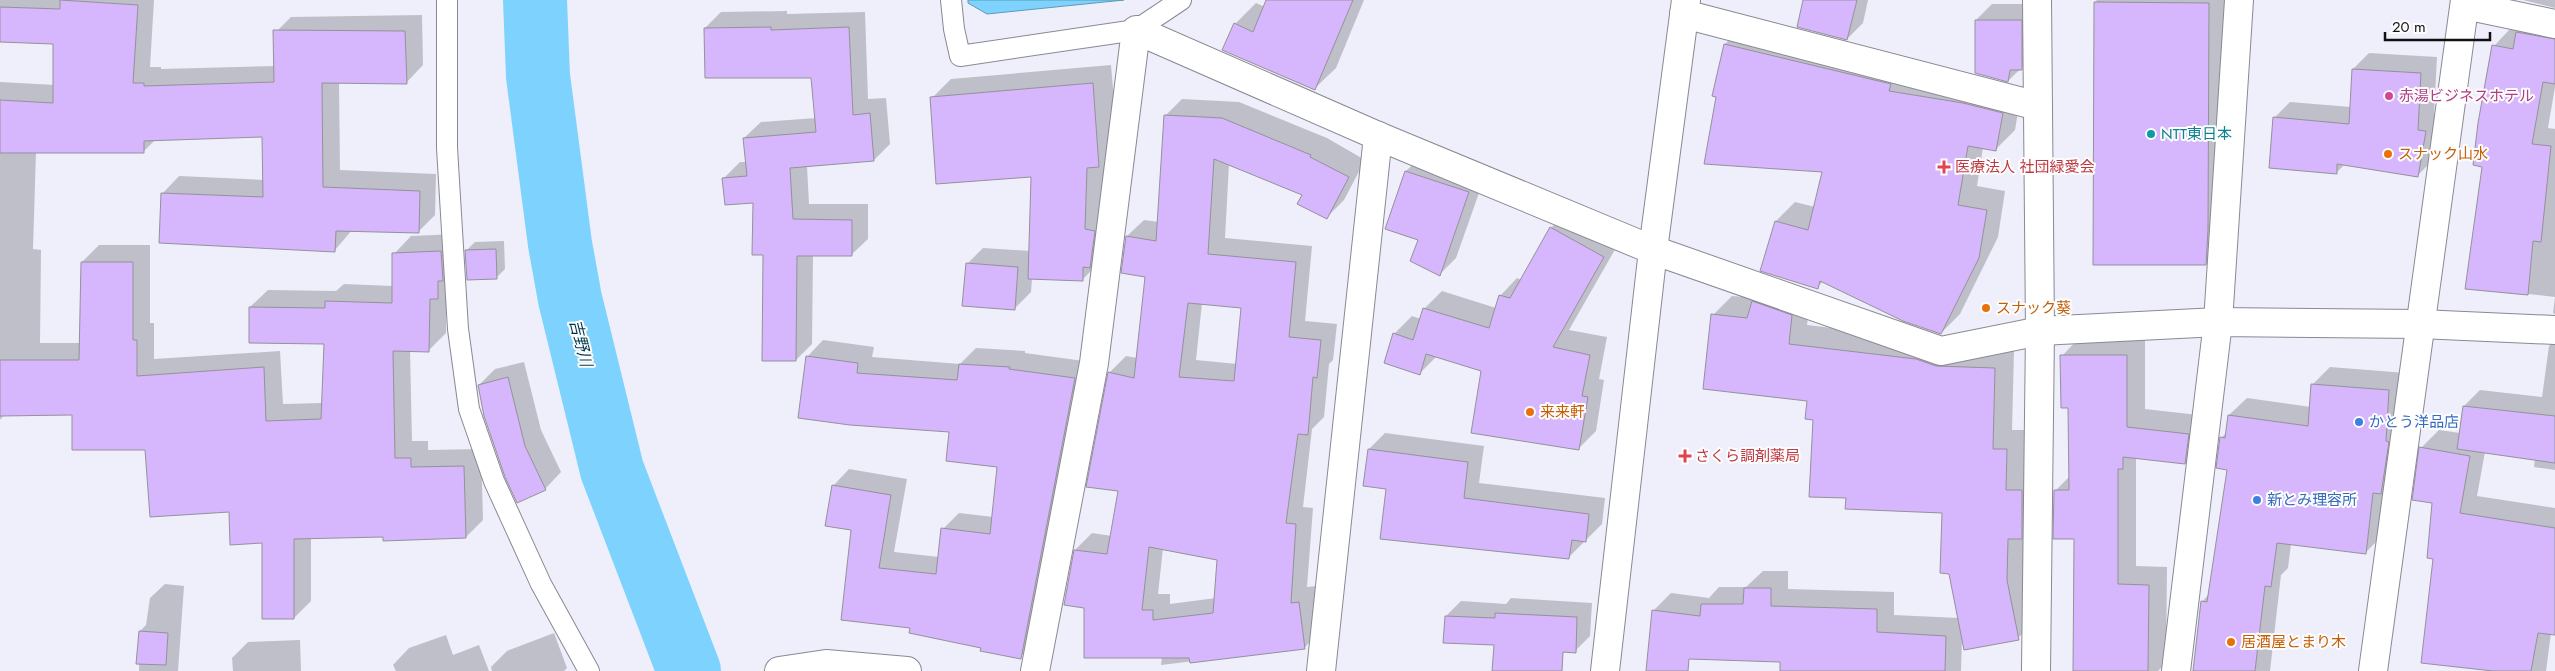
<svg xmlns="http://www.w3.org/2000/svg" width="2555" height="671" font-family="Jost,'Noto Sans JP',sans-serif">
  <rect width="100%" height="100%" fill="#eeeffa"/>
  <!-- water -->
  <polygon fill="#7dd3fd" stroke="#5d99b7" points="968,0 1124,0 987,14 968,3"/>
  <!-- shadow -->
  <g fill="#0003" fill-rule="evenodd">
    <polygon points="0,0 154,0 150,67 161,67 161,69 275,66 274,34 291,17 422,15 423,65 406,83 339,82 340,170 436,174 435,215 418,232 352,230 335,250 162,194 179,176 264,180 264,136 156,139 143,152 36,152 33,249 41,250 40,343 81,343 82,262 99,245 150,245 150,323 154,323 154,359 280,351 283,404 323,403 325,343 250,307 268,290 336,291 344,284 393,286 394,254 411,236 458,234 446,289 446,333 428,351 410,350 412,441 428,441 428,450 481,449 483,520 466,537 311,537 311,601 294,618 264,542 230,511 147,448 73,414 4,415 0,420 0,82 55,85 55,43 0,41"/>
    <polygon points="1268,0 1364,0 1336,68 1315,88 1235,24 1256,3 1265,7"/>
    <polygon points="1805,0 1868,0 1863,23 1847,39"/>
    <polygon points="2097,0 2236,0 2233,237 2206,264 2095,2"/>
    <polygon points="2523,0 2555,0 2555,8"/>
    <polygon points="1992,4 2037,4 2038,52 2008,81 1976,20"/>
    <polygon points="787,11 787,14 865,12 868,99 886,98 890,144 874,160 807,166 809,204 868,204 868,239 851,255 813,255 812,344 796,360 764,254 754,201 724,178 740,162 747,162 744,138 761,122 816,118 813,77 705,28 721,12"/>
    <polygon points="2533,16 2555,20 2555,87 2548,128 2555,129 2555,314 2553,313 2555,297 2466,287 2483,166 2494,46 2510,29 2518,31"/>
    <polygon points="1745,25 2021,94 2015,130 1996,149 1983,147 1977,186 2005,191 1998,237 1960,314 1941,333 1823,281 1818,287 1762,270 1776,221 1795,202 1815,207 1824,171 1714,95 1725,44"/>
    <polygon points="2369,53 2437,57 2434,114 2441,116 2434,159 2418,175 2345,164 2336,173 2274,118 2290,102 2351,107 2353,69"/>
    <polygon points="1111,65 1118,147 1105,159 1101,261 1082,280 1032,278 1031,292 1015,308 967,264 983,248 1030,251 1033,175 932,98 951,79"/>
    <path d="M1182,99L1239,102L1327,138L1365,160L1344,200L1327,217L1303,194L1229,164L1225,238L1312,246L1305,321L1337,324L1333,360L1329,364L1324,417L1312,429L1303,507L1313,508L1307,587L1316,586L1321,631L1304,648L1161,665L1162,657L1085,606L1075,550L1092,533L1112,536L1120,490L1109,373L1126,356L1137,358L1146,276L1127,236L1144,220L1159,222L1165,116ZM1202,303L1243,307L1237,364L1196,360ZM1163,548L1219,559L1216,598L1170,604V594H1158Z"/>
    <polygon points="1423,155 1485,176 1456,258 1440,274 1420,239 1387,228 1406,171"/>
    <polygon points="1569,210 1621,239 1569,330 1607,337 1599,379 1604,380 1596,431 1579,448 1483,370 1437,356 1420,373 1394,334 1412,316 1421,319 1424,309 1442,291 1496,308 1500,296 1517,278 1522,280 1551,228"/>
    <polygon points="504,241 505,269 497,277 466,251 475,242"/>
    <polygon points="1732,296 1757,298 1811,296 1807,325 2014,349 2012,430 2025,430 2037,619 2018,638 1962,639 1961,671 1791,671 1782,660 1653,611 1671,593 1709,598 1719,587 1746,587 1763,571 1788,571 1788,589 1894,592 1894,615 1959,618 1943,512 1848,497 1809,400 1713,315"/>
    <polygon points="2080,337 2145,337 2145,409 2207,416 2203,444 2185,463 2136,457 2136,566 2167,567 2166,663 2158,671 2074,671 2075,538 2055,491 2070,476 2069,406 2062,356"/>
    <polygon points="823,340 874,347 872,357 960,364 976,348 1025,351 1025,353 1091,362 1038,638 1022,655 912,627 852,529 833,486 849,469 907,479 894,552 939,557 943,529 959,513 993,517 999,466 951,431 807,357"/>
    <polygon points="2555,340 2555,470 2534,467 2535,459 2485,452 2477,496 2555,508 2555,634 2551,633 2546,671 2498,671 2435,558 2434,502 2421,448 2439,430 2460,433 2464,406 2480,390 2542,397 2549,346"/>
    <polygon points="524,362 541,430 561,472 545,489 479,385 495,369"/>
    <polygon points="2330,367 2406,373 2383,535 2365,553 2291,544 2288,568 2281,575 2270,671 2195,671 2202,602 2209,594 2228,468 2221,438 2227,432 2229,415 2247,398 2311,407 2312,385"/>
    <polygon points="1385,433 1484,446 1479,483 1605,498 1602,524 1569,557 1387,488 1369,449"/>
    <polygon points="165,584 184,586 178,671 139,671 140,631 146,625 150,598"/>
    <polygon points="1511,598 1592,603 1590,636 1575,651 1566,651 1542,671 1493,671 1495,644 1446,616 1461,601 1506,604"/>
    <polygon points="554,633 567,668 564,671 492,671 491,667 507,651"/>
    <polygon points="446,635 453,655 479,645 489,671 396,671 393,665 409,648"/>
    <polygon points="300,640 301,671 233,671 232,658 248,642"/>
  </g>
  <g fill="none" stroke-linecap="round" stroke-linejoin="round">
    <!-- river -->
    <polyline stroke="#7dd3fd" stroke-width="64" points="535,0 538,76 560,244 570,299 612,470 689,671"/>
  </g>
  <!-- building -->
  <g fill="#d6b6fc" stroke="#95919a" fill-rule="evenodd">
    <polygon points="60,0 138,5 133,83 144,83 144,86 274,82 273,30 405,31 407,84 322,83 323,187 420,191 419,233 336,231 335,252 159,243 161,193 263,197 262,137 144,141 144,153 0,153 0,100 53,103 53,44 0,42 0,7 60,9"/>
    <polygon points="1266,0 1353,0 1315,90 1222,50 1234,23 1253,32"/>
    <polygon points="1803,0 1857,0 1847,40 1797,27"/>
    <polygon points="2094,2 2209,3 2208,230 2206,265 2093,265"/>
    <polygon points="1975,20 2022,20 2022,70 2010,70 2008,82 1975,73"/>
    <polygon points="771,27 771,30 849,27 853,115 870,113 874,161 790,168 793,219 852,220 852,256 797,256 796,361 762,361 763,255 752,255 753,203 725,205 722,178 747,176 743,138 816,132 811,78 705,78 704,28"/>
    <polygon points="2516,32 2555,39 2555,84 2543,82 2532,144 2551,146 2541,242 2533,241 2528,295 2465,289 2482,167 2473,165 2478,123 2492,45 2513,49"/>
    <polygon points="1724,44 1891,84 1889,91 1963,103 2003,113 1996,151 1968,146 1958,205 1987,210 1979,258 1941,334 1903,321 1820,281 1818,289 1760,271 1775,221 1808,230 1822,172 1704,164 1716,97 1712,96"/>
    <polygon points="2352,69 2421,73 2418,130 2426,131 2418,177 2337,164 2337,174 2269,168 2273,117 2349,124"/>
    <polygon points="1093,83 1099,167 1087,168 1085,229 1095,231 1090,268 1083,267 1083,281 1028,279 1031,177 936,184 930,97"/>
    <path d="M1164,115L1222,118L1311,155L1310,157L1349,177L1327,219L1297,204L1302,195L1214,159L1208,254L1296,262L1289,337L1321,340L1317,378L1313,377L1308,435L1298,434L1286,523L1296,524L1291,603L1299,602L1305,649L1190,663L1189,658H1084V608L1064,605L1074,550L1107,554L1118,491L1086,487L1108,372L1134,378L1145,277L1121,273L1126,236L1156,241ZM1188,303L1241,308L1234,381L1179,377ZM1149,547L1217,560L1213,613L1153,620V610H1142Z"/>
    <polygon points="1405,171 1469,192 1440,276 1410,261 1418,240 1385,229"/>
    <polygon points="1550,227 1604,257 1553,347 1590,355 1582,396 1588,397 1579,450 1471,433 1481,371 1426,354 1420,375 1384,363 1393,333 1413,340 1423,308 1489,328 1499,295 1510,298"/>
    <polygon points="496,249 497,279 467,280 465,250"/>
    <polygon points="441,251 443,281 438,281 438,299 430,299 429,352 393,351 395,458 411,458 411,467 464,466 466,538 383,541 383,537 294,539 294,619 262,619 262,543 230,545 229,512 150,517 145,450 72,450 72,415 0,416 0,360 79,360 81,262 133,262 133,340 137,340 137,376 264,367 266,421 321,419 324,344 249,343 249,307 325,308 325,301 392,303 392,253"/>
    <polygon points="966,263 1018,267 1015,310 962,306"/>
    <polygon points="1752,301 1792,315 1789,344 1916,359 1936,366 1995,368 1993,449 2007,449 2006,490 2022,490 2022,539 2008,539 2007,580 2019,640 1964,650 1949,574 1940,573 1942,513 1845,509 1846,498 1809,497 1813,420 1805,419 1807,401 1703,389 1711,314 1747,318"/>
    <polygon points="2060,355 2127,355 2127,427 2189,434 2185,464 2123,457 2123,469 2118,469 2118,584 2149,585 2148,671 2073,671 2074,539 2053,539 2054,490 2069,490 2068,408 2061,408"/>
    <polygon points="806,356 858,363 857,373 957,380 959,364 1010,367 1009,369 1075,378 1021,659 980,651 981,648 909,633 910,628 841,620 851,530 825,526 832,485 891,495 879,568 936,574 941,528 990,534 997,467 946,461 949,432 850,425 798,418"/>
    <polygon points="508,377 525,446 546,490 517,503 505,477 484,416 478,385"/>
    <polygon points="2311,384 2389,390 2386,441 2389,442 2381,494 2373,493 2366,554 2277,543 2271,587 2265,586 2255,671 2193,671 2201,601 2207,602 2227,470 2216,468 2220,437 2225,438 2228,415 2308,426"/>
    <polygon points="2463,406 2555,416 2555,463 2457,449"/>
    <polygon points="2419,447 2470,456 2460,513 2555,528 2555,635 2538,633 2531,671 2493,671 2421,663 2433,559 2427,558 2432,503 2412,500"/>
    <polygon points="1368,449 1468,462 1464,498 1589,514 1586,542 1572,540 1569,559 1380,539 1386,489 1363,486"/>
    <polygon points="1744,588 1771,588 1771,606 1877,609 1877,632 1946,636 1945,671 1780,671 1780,662 1689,659 1688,671 1646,671 1652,610 1700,616 1701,604 1743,604"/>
    <polygon points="1495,613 1577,617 1576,653 1563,652 1562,671 1492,671 1494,645 1443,643 1445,616 1495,618"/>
    <polygon points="139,631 168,633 166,665 136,664"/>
  </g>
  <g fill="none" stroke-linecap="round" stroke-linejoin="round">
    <!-- service casing -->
    <g stroke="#898993" stroke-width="22">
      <g id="service">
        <polyline points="447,0 447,148 458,329 469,409 494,481 541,584 589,671"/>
        <polyline points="951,0 954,29 960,56 1136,30 1181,0"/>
      </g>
    </g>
    <!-- minor casing -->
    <g stroke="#898993" stroke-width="30">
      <g id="minor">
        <polyline points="2465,5 2555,24"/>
        <polyline points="1684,14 2038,106"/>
        <polyline points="779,671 826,664 907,671"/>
        <polyline points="1035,671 1094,363 1136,30 1378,136 1653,250 1941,351 2040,331 2218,322 2420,324 2555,330"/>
        <polyline points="1321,671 1378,136"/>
        <polyline points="2036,671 2040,331 2037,0"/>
        <polyline points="2176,671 2218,322 2239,0"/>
        <polyline points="2373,671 2465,0"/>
      </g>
    </g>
    <!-- tertiary casing -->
    <g stroke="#898993" stroke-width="30">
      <polyline id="tertiary" points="1605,671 1653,250 1686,0"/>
    </g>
    <!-- service -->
    <use href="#service" stroke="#fff" stroke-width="20"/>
    <!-- minor -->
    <use href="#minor" stroke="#fff" stroke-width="28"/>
    <!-- tertiary -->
    <use href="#tertiary" stroke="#fff" stroke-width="28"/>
  </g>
  <!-- markers -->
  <circle fill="#d1479c" stroke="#fdfdfd" stroke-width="2" cx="2389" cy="96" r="5"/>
  <circle fill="#0f9aa8" stroke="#fdfdfd" stroke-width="2" cx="2151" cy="134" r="5"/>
  <g fill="#e8710a" stroke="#fdfdfd" stroke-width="2">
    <circle cx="2388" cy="154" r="5"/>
    <circle cx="1986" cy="308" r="5"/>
    <circle cx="1530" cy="412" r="5"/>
    <circle cx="2231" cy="642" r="5"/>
  </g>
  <g fill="#e0444e" stroke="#fdfdfd" stroke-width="2">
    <path d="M1941.5 159.5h5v5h5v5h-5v5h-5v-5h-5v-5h5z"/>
    <path d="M1682.5 448.5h5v5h5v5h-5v5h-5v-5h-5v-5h5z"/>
  </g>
  <g fill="#3f7fe0" stroke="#fdfdfd" stroke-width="2">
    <circle cx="2359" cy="422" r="5"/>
    <circle cx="2257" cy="500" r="5"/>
  </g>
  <g text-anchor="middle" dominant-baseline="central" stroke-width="4" stroke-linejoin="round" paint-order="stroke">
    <!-- hotel labels -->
    <g font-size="15" fill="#b23c85" stroke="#fdfdfd" text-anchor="start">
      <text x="2399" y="96">赤湯ビジネスホテル</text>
    </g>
    <!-- culture labels -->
    <g font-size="15" fill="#0d838f" stroke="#fdfdfd" text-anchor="start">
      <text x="2161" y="134">NTT東日本</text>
    </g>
    <!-- food labels -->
    <g font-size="15" fill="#c56008" stroke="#fdfdfd" text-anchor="start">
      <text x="2398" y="154">スナック山水</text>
      <text x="1996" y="308">スナック葵</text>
      <text x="1540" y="412">来来軒</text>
      <text x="2241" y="642">居酒屋とまり木</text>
    </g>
    <!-- health labels -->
    <g font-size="15" fill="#be3a42" stroke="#fdfdfd" text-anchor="start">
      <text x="1955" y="167">医療法人 社団緑愛会</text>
      <text x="1695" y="456">さくら調剤薬局</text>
    </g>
    <!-- shop labels -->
    <g font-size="15" fill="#366cbe" stroke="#fdfdfd" text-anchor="start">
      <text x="2369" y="422">かとう洋品店</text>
      <text x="2267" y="500">新とみ理容所</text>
    </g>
    <!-- water labels -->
    <g font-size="16" font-style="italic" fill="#00354a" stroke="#fdfdfd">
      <text transform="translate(581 343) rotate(76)">吉野川</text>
    </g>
  </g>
  <!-- scale -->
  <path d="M2385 32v8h105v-8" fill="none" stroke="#111114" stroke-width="2.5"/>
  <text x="2392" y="32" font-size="15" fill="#111114" stroke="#fdfdfd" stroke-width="4" paint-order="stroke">20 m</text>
</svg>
